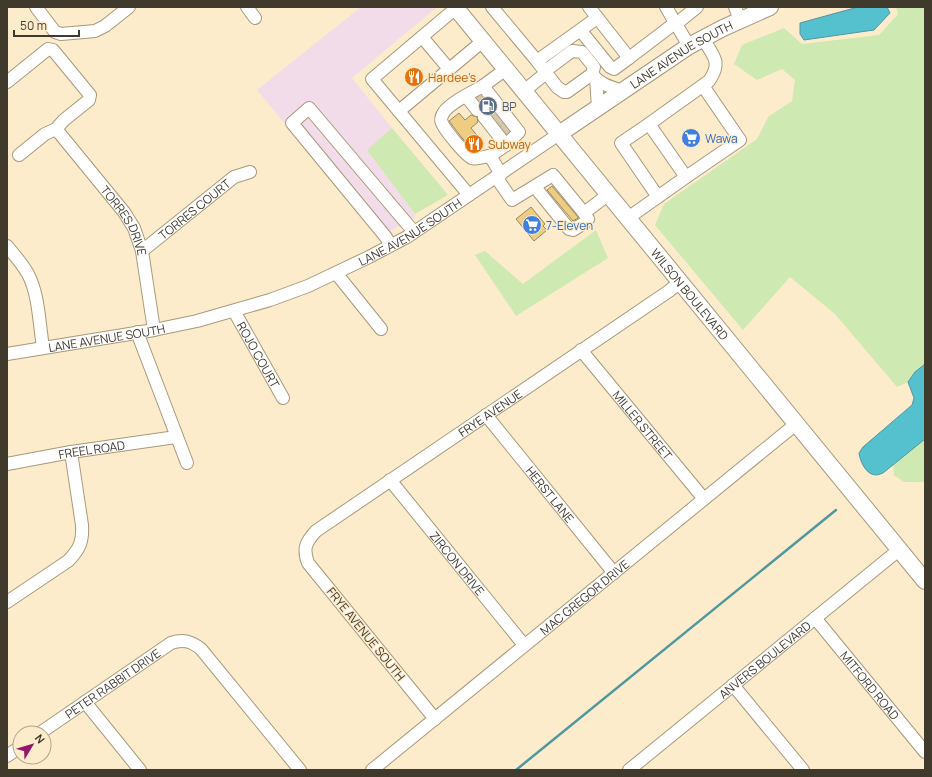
<svg xmlns="http://www.w3.org/2000/svg" width="932" height="777" font-family="Manrope,sans-serif">
  <rect width="100%" height="100%" fill="#fceccc"/>
  <!-- industrial -->
  <polygon fill="#f3dce9" points="361,7 436,8 352,78 392,128 368,150 416,216 380,237 377,236 257,90"/>
  <!-- green -->
  <g fill="#cee9b1">
    <polygon points="896,7 925,7 925,364 915,372 908,382 897,387 835,314 790,277 743,330 655,225 664,204 757,139 768,117 792,101 795,80 782,69 757,80 734,64 742,45 784,28 802,44 879,35 898,14"/>
    <polygon points="392,128 448,195 415,214 367,150"/>
    <polygon points="596,230 608,258 516,316 475,255 485,251 523,284"/>
    <polygon points="925,439 925,482 904,482 894,475 893,465"/>
  </g>
  <!-- water -->
  <g fill="#55c0ce" stroke="#4f989e">
    <polygon points="858,7 887,7 890,13 874,30 804,40 800,34 800,23"/>
    <path d="M925,364V439L883,473C880,474 878,475 876,475C866,475 860,461 859,453L863,447L912,405L914,398L908,382L915,372Z"/>
  </g>
  <g fill="none" stroke-linecap="round" stroke-linejoin="round">
    <!-- stream -->
    <polyline stroke="#4f989e" stroke-width="2.5" points="516,770 836,510"/>
  </g>
  <!-- building -->
  <g fill="#eecc82" stroke="#96886a">
    <polygon points="481,96 509,131 507,134 490,112 484,110 483,105 477,98"/>
    <polygon points="459,113 465,120 471,115 477,117 478,122 471,128 484,144 475,151 462,138 449,121"/>
    <polygon points="552,186 578,217 578,218 573,221 547,190"/>
    <polygon points="531,207 545,224 543,226 547,230 534,241 516,219"/>
  </g>
  <g fill="none" stroke-linecap="round" stroke-linejoin="round">
    <!-- minor-tunnel -->
    <g stroke="#d6c8ac" stroke-width="12" stroke-dasharray="12 6" stroke-linecap="butt">
      <polyline points="479,102 487,96"/>
      <polyline points="490,114 497,108"/>
      <polyline points="496,121 503,115"/>
      <polyline points="503,131 511,125"/>
    </g>
    <!-- minor casing -->
    <g stroke="#a8997b" stroke-width="14">
      <g id="minor">
        <polyline points="36,7 55,32 61,34 95,31 105,26 129,7"/>
        <polyline points="247,7 255,18"/>
        <polyline points="492,7 537,61 597,18"/>
        <polyline points="589,7 629,58 675,23"/>
        <polyline points="666,7 689,46"/>
        <polyline points="735,7 740,20"/>
        <polyline points="456,8 372,79 469,195"/>
        <polyline points="676,24 697,7"/>
        <polyline points="581,31 610,67 614,69 629,58"/>
        <polyline points="422,37 449,69"/>
        <path d="M537,61L557,87L564,92H567L592,74C599,84 611,87 622,91"/>
        <polyline points="545,71 572,51 582,52 594,67 592,74"/>
        <polyline points="596,79 598,107"/>
        <polyline points="7,82 48,49 53,50 90,95 89,100 64,120 56,129 45,134 19,155"/>
        <path d="M483,86C473,92 451,102 444,112C442,115 440,119 442,123C444,129 467,157 472,158C477,160 485,156 490,156"/>
        <polyline points="524,91 546,73"/>
        <polyline points="466,96 477,110"/>
        <polyline points="399,111 483,41"/>
        <polyline points="484,117 506,145"/>
        <polyline points="649,124 621,143 658,197"/>
        <path id="s1" d="M56,129L124,212L134,228L142,251L154,330"/>
        <polyline points="501,174 490,156 506,145 519,132 483,86 506,69"/>
        <polyline points="496,177 512,200 553,175 584,213 609,194"/>
        <polyline points="686,177 740,140 703,86"/>
        <polyline points="535,187 569,229 573,230 584,223 588,219 584,213"/>
        <path d="M628,218L686,177L649,124L709,81C722,63 714,56 703,39"/>
        <polyline points="391,245 385,236 292,123 309,108 414,232"/>
        <path d="M7,246C14,255 22,263 28,274C39,295 39,323 43,347"/>
        <path id="s2" d="M142,251L234,177L250,172"/>
        <polyline points="336,273 381,329"/>
        <path id="s3" d="M234,311L283,398"/>
        <polyline points="137,332 187,463"/>
        <path id="s4" d="M581,350L704,499"/>
        <path id="s5" d="M7,354L154,330L197,321L270,300L308,286L369,257L407,237L559,134"/>
        <path id="s6" d="M486,415L614,573"/>
        <path id="s7" d="M7,464L71,452L176,437"/>
        <path id="s8" d="M390,480L524,645"/>
        <path d="M7,602L68,561C80,549 83,541 82,525L71,452"/>
        <path id="s9" d="M815,618L925,752"/>
        <polyline points="733,685 803,770"/>
        <polyline points="85,702 140,770"/>
        <path id="s10" d="M435,719L308,563C303,549 305,543 316,531L669,291L680,282"/>
        <path id="s11" d="M40,733L171,643C183,639 191,641 201,649L300,770"/>
        <polyline points="7,756 20,747"/>
        <path id="s12" d="M372,770L796,424"/>
        <path id="s13" d="M629,770L900,549"/>
      </g>
    </g>
    <!-- major casing -->
    <g stroke="#a8997b" stroke-width="18">
      <g id="major">
        <path id="s14" d="M455,7L925,581"/>
        <path id="s15" d="M559,134L689,46L723,28L770,7"/>
      </g>
    </g>
    <!-- minor -->
    <use href="#minor" stroke="#fff" stroke-width="12"/>
    <!-- major -->
    <use href="#major" stroke="#fff" stroke-width="16"/>
  </g>
  <!-- icons -->
  <defs>
    <g id="restaurant-disc" transform="scale(1)"><circle r="9.5" fill="#e8710a" stroke="#fceccc"/><path d="M-5-6h1v4h1v-4h1v4h1v-4h1v5L-1.5 .5V6h-2V.5L-5-1ZM5-6V6H3V1.5H1.5Q1.5-4 5-6Z" fill="#fff"/></g>
    <g id="fuel-disc" transform="scale(1)"><circle r="9.5" fill="#5c6f8a" stroke="#fceccc"/><path d="M-5.5-6h7V0h2V4h1.3V-2.5L3-4.5l.8-.8L6-3V5H2.5V1h-1V6h-7ZM-4.2-4.7v3.2H.2V-4.7Z" fill="#fff"/></g>
    <g id="supermarket-disc" transform="scale(1)"><circle r="9.5" fill="#3f7fe0" stroke="#fceccc"/><path d="M-6-5.5h2.5l.6 2H6L4.5 2H-2.5L-4.4-4H-6ZM-1.5 3.2a1.3 1.3 0 1 0 .1 0ZM3 3.2a1.3 1.3 0 1 0 .1 0Z" fill="#fff"/></g>
  </defs>
  <g fill-rule="evenodd">
    <use href="#restaurant-disc" x="414" y="77"/>
    <use href="#fuel-disc" x="488" y="106"/>
    <use href="#supermarket-disc" x="691" y="138"/>
    <use href="#restaurant-disc" x="474" y="144"/>
    <use href="#supermarket-disc" x="532" y="225"/>
  </g>
  <g text-anchor="middle" dominant-baseline="central" stroke-width="3" stroke-linejoin="round" paint-order="stroke">
    <!-- street labels -->
    <g font-size="12" fill="#403a2d" stroke="#fceccc">
      <text stroke="none"><textPath href="#s15" startOffset="146">LANE AVENUE SOUTH</textPath></text>
      <text stroke="none"><textPath href="#s2" startOffset="67">TORRES COURT</textPath></text>
      <text stroke="none"><textPath href="#s1" startOffset="115">TORRES DRIVE</textPath></text>
      <text stroke="none"><textPath href="#s5" startOffset="425">LANE AVENUE SOUTH</textPath></text>
      <text stroke="none"><textPath href="#s14" startOffset="371">WILSON BOULEVARD</textPath></text>
      <text stroke="none"><textPath href="#s5" startOffset="101">LANE AVENUE SOUTH</textPath></text>
      <text stroke="none"><textPath href="#s3" startOffset="50">ROJO COURT</textPath></text>
      <text stroke="none"><textPath href="#s10" startOffset="447">FRYE AVENUE</textPath></text>
      <text stroke="none"><textPath href="#s4" startOffset="97">MILLER STREET</textPath></text>
      <text stroke="none"><textPath href="#s7" startOffset="86">FREEL ROAD</textPath></text>
      <text stroke="none"><textPath href="#s6" startOffset="102">HERST LANE</textPath></text>
      <text stroke="none"><textPath href="#s8" startOffset="107">ZIRCON DRIVE</textPath></text>
      <text stroke="none"><textPath href="#s12" startOffset="274">MAC GREGOR DRIVE</textPath></text>
      <text transform="translate(366 634) rotate(51)">FRYE AVENUE SOUTH</text>
      <text stroke="none"><textPath href="#s13" startOffset="175">ANVERS BOULEVARD</textPath></text>
      <text stroke="none"><textPath href="#s11" startOffset="88">PETER RABBIT DRIVE</textPath></text>
      <text stroke="none"><textPath href="#s9" startOffset="87">MITFORD ROAD</textPath></text>
    </g>
    <!-- food labels -->
    <g font-size="12" fill="#c56008" stroke="#fceccc" text-anchor="start">
      <text x="428" y="77">Hardee's</text>
      <text x="488" y="144">Subway</text>
    </g>
    <!-- service labels -->
    <g font-size="12" fill="#4e5e75" stroke="#fceccc" text-anchor="start">
      <text x="502" y="106">BP</text>
    </g>
    <!-- shop labels -->
    <g font-size="12" fill="#366cbe" stroke="#fceccc" text-anchor="start">
      <text x="705" y="138">Wawa</text>
      <text x="546" y="225">7-Eleven</text>
    </g>
  </g>
  <!-- border -->
  <rect width="932" height="777" fill="none" stroke="#403a2d" stroke-width="16"/>
  <!-- north arrow -->
  <g transform="translate(32 745) rotate(52)"><circle r="19" fill="#fceccc" stroke="#b1a58c"/>
  <path d="M0-3L7 15L0 10L-7 15Z" fill="#96156d"/>
  <text y="-6" font-size="11" font-weight="bold" text-anchor="middle" fill="#403a2d">N</text>
  </g>
  <!-- scale -->
  <path d="M14 30v6h65v-6" fill="none" stroke="#403a2d" stroke-width="2"/>
  <text x="20" y="30" font-size="12" fill="#403a2d" stroke="#fceccc" stroke-width="3" paint-order="stroke">50 m</text>
</svg>
